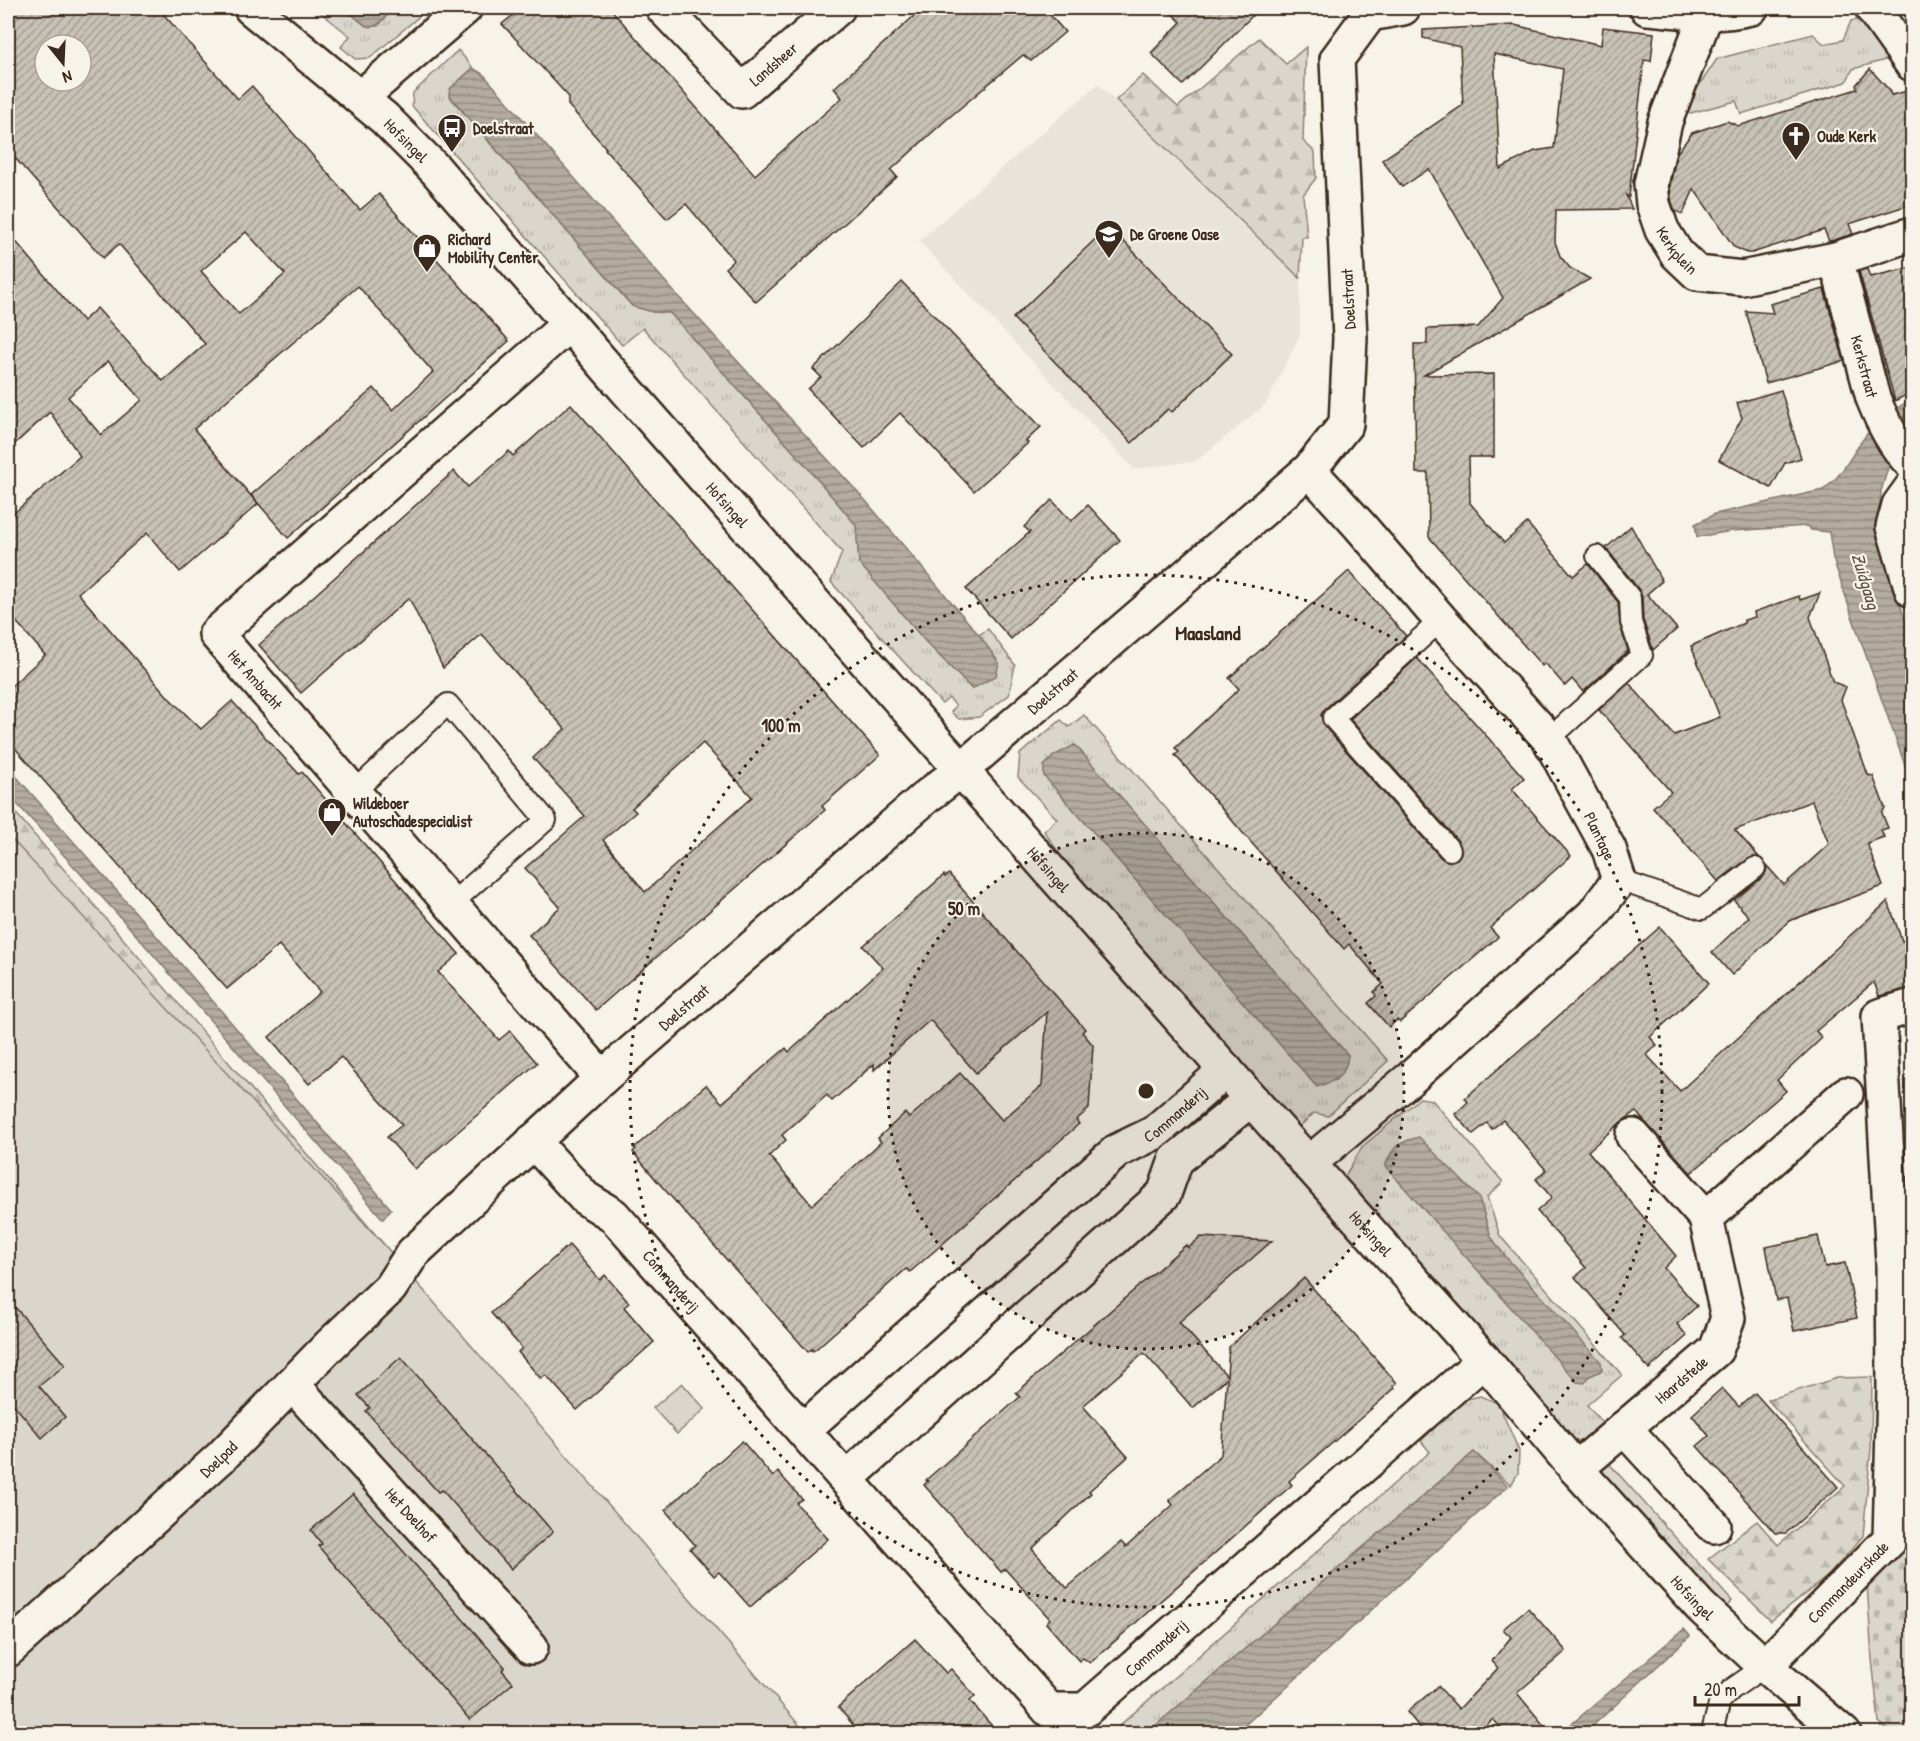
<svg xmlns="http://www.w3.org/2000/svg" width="1920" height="1741" font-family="'Patrick Hand',sans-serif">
  <defs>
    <pattern id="grass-tufts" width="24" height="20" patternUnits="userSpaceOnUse" patternTransform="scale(1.5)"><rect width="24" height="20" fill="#dbd6cb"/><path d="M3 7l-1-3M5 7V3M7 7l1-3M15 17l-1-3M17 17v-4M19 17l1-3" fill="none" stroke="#bdb8ae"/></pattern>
    <pattern id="forest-firs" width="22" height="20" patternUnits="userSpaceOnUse" patternTransform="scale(1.5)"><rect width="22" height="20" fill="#dbd6cb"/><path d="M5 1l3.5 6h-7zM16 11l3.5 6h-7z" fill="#bdb8ae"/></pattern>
    <pattern id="cemetery-stones" width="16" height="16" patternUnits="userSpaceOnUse" patternTransform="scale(1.5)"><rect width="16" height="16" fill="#dbd6cb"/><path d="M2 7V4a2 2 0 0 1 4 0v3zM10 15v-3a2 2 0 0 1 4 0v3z" fill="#bdb8ae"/></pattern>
    <pattern id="water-rules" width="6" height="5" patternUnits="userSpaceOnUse" patternTransform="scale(1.5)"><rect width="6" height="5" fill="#b4aca0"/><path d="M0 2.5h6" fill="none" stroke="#948c82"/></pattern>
    <pattern id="building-hatch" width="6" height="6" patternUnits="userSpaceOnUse" patternTransform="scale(1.5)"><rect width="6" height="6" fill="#c8c1b6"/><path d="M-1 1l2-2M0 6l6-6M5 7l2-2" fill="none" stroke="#a49d93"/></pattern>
  </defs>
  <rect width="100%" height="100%" fill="#f7f3e8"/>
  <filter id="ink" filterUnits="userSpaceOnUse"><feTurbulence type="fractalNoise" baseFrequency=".0167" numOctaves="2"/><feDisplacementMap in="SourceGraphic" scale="12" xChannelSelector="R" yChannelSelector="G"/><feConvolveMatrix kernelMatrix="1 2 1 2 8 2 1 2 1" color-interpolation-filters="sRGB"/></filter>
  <g filter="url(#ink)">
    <!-- built -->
    <polygon fill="#e9e4d9" points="1098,84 1300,278 1300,335 1266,404 1196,461 1134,469 919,241"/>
    <!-- grass -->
    <g fill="url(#grass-tufts)" stroke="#8b8074" stroke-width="1.5" fill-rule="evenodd">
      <polygon points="315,8 344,8 366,26 378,26 394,8 429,8 370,58 355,59 341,47 350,36"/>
      <polygon points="1862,19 1892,58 1853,69 1846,82 1741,114 1736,101 1679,116 1717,59 1813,34 1824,44 1843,40 1851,21"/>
      <polygon points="458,50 473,68 450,89 449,96 632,306 653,312 670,313 808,468 856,525 859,563 925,641 972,689 999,663 979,635 988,629 1015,665 1009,695 979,717 959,719 951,712 956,706 949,698 942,704 831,582 842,552 643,328 622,345 412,106 413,93"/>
      <path d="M1084,715L1388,1061L1328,1116L1314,1113L1299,1127L1286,1118L1075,877L1044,831L1057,819L1018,777L1020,754L1061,720L1069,727ZM1075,745L1348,1055L1336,1080L1317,1086L1044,776V766L1055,755Z"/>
      <path d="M1420,1098L1432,1100L1503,1182L1487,1197L1500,1236L1622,1375L1587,1405L1604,1425L1575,1445L1351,1188L1345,1176L1362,1147ZM1392,1151L1479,1198L1491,1237L1504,1255L1600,1362L1602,1370L1590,1376L1584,1383Z"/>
      <polygon points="1480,1396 1498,1403 1519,1451 1518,1473 1511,1485 1474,1452 1147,1733 1110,1734 1430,1452 1421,1441 1463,1400"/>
      <polygon points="1606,1460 1732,1601 1725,1608 1598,1467"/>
    </g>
    <!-- forest -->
    <g fill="url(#forest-firs)" stroke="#8b8074" stroke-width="1.5">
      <polygon points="1259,38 1286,64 1306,47 1303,141 1315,152 1316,178 1303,195 1307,237 1302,237 1300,278 1116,100 1143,75 1178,107"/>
      <polygon points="8,804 387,1248 8,902"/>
      <polygon points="1872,1377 1871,1448 1863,1536 1829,1575 1771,1621 1708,1559 1757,1521 1778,1545 1845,1486 1768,1400 1837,1378"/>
    </g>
    <!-- cemetery -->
    <polygon fill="url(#cemetery-stones)" stroke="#8b8074" stroke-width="1.5" points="1912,1537 1912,1733 1893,1733 1879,1722 1872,1659 1866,1569 1874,1550"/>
    <!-- park -->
    <g fill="#dbd6cb" stroke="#8b8074" stroke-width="1.5">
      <polygon points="8,835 387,1248 806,1733 8,1733"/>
      <polygon points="682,1383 705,1409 677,1434 653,1408"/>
    </g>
    <!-- water -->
    <g fill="url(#water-rules)" stroke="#84786c" stroke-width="1.5">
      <path d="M344,8H394C368,36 372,30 344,8Z"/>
      <polygon points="473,68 484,75 676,294 865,500 979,635 999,663 996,676 972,689 925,641 859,563 856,525 808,468 670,313 653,312 632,306 449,95 450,89"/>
      <path d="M1912,398V437L1894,448L1881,491L1879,525L1882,548L1912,641V785L1852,616L1833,558L1829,532L1811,530L1807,526L1732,531L1697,537L1695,524L1715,514L1823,490C1844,475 1851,454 1867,434C1879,419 1897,409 1912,398Z"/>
      <path d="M1075,745L1348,1055C1346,1077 1336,1080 1317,1087L1044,776V766L1055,755Z"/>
      <polygon points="8,767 181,964 391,1209 383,1219 130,928 8,794"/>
      <path d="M1419,1137L1479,1198L1491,1237L1504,1255L1601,1362L1602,1370L1590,1376L1584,1383L1577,1382L1385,1166C1394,1145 1397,1143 1419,1137Z"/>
      <polygon points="1474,1452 1508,1486 1236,1733 1147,1733"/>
      <polygon points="1684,1629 1690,1636 1585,1733 1561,1733"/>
    </g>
    <!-- building -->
    <g fill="url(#building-hatch)" stroke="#3b2a1e" stroke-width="1.5" fill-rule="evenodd">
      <path d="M8,8H158L238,99L252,86L360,210L379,194L509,341L288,538L251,495L374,388L393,410L433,372L358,286L194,429L258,504L180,572L147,533L78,593L170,699L201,729L232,701L299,774L302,772L459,954L438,972L499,1040L510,1031L537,1063L415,1169L387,1137L402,1125L341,1057L309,1084L269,1037L320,992L279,945L227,989L8,740V689L45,655L8,612V518L80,456L50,412L8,450V232L83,321L97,308L163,381L205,344L119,244L103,258L8,150ZM45,45H81V81H45ZM246,232L285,274L239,314L201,271ZM108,361L142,400L101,435L68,397Z"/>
      <polygon points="522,8 610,8 755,175 842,98 834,88 923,8 1044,8 1065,32 1031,61 1023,55 946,120 891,170 897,177 756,302 725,268 734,260 686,204 667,219 605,149 606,148 568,105 568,96 502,24"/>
      <polygon points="1166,8 1260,8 1183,85 1151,53 1181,22"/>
      <path d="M1514,25L1601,45L1603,27L1654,33L1651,61L1644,60L1629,197L1626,195L1632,209L1556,210L1555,242L1560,256L1570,268L1590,279L1424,375L1494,374V457H1469L1470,503L1504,543L1527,523L1573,576L1588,564L1618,602L1620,625L1628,651L1583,692L1572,679L1565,686L1545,663L1542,666L1429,537L1428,473H1416L1414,344H1427V329L1478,327L1503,298L1429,169L1402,187L1382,160L1463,105L1460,47L1423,38V30ZM1494,54L1563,69L1554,148L1535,151L1500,169Z"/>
      <polygon points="1870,69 1889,90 1891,95 1912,90 1912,204 1849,224 1853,234 1831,241 1829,241 1824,230 1752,253 1747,253 1734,247 1694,189 1683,214 1675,211 1671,200 1670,185 1677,153 1692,133 1727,121 1738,126 1857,89 1856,85"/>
      <polygon points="1109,226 1232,354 1172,412 1168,409 1132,443 1013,318"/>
      <polygon points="1912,267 1912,392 1895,401 1859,271 1867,269 1870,277"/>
      <polygon points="902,282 1041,427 1026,441 1028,443 974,491 900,413 864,448 808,389 821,377 813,369"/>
      <polygon points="1824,289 1844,361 1766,383 1746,311 1773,313 1770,304"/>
      <polygon points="1781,390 1801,458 1785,463 1771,488 1719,460 1742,418 1737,403"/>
      <path d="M571,404L880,755L822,806L825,810L596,1010L529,935L560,907L525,868L585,816L533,758L565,729L482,634L443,668L409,598L301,693L259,645L454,471L468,487L509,451L513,456ZM703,743L752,797L645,892L603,840L636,812L632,808Z"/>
      <polygon points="1052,500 1071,521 1088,505 1120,540 1011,639 966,589 1030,532 1024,527"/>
      <polygon points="1631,526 1662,581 1647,594 1677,629 1653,650 1643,620 1642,597 1640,591 1606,548"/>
      <polygon points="1349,571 1406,636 1325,709 1321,715 1324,726 1441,858 1447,861 1457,859 1461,853 1459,842 1350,719 1417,658 1524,778 1512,789 1571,856 1490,928 1498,937 1400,1022 1397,1020 1389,1027 1368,1003 1376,996 1374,992 1383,984 1349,944 1344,949 1175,755 1179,752 1175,748 1239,689 1229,678"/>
      <polygon points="1820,593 1810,617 1833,682 1846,687 1841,700 1862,758 1868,775 1873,776 1885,808 1882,813 1888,828 1881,830 1884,837 1867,843 1883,886 1789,921 1732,975 1712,952 1749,917 1734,900 1763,877 1766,872 1767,866 1784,885 1829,844 1812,801 1735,830 1759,857 1748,859 1718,881 1653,807 1671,792 1599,710 1629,683 1674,735 1720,717 1691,646 1744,623 1744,620 1755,617 1754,612 1799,596 1800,600"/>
      <path d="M949,874L1085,1029L1082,1032L1093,1045L1089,1109L1076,1120L1079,1124L939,1247L910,1272L907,1269L905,1270L816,1349L813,1351L812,1349L808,1352L658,1182L633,1152L636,1149L634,1148L706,1085L722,1103L786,1048L789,1052L883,968L863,946L944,875L945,877ZM1047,1012L1042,1086L1002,1120L960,1073L909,1118L905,1113L878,1138L881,1142L812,1205L769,1156L786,1140L782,1135L827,1095L832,1101L874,1064V1070L930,1020L976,1073Z"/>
      <polygon points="1888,901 1902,941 1912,937 1912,988 1879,996 1874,982 1816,1031 1822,1038 1777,1080 1786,1091 1691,1173 1636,1112 1621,1122 1588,1151 1676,1256 1664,1268 1697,1306 1677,1324 1687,1336 1649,1369 1622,1338 1625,1335 1575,1277 1586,1268 1537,1211 1552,1198 1536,1179 1546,1170 1503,1120 1492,1129 1487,1123 1473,1134 1455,1114 1468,1102 1465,1098 1660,927 1709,983 1650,1037 1657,1045 1647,1055 1680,1091"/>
      <polygon points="1818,1236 1825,1267 1845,1263 1857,1318 1794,1331 1787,1298 1776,1300 1766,1247"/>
      <path d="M1201,1237L1272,1241L1179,1322L1227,1376L1229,1347L1304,1278L1397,1383L1393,1386L1395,1388L1289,1481L1292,1485L1090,1663L1083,1658L1079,1661L1046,1623L1050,1619L1005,1569L1001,1572L924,1485L928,1481L926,1480L1020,1397L1016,1393L1186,1245L1188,1248ZM1144,1353L1193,1408L1227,1378L1221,1455L1169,1500L1173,1505L1126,1547L1121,1542L1067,1588L1032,1549L1091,1493L1089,1491L1128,1457L1083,1406Z"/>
      <polygon points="569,1245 600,1280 605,1275 629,1303 624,1307 654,1342 577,1410 546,1375 541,1379 518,1352 522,1348 491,1313"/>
      <polygon points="8,1299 65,1365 39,1386 65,1417 42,1438 8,1398"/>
      <polygon points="401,1357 553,1532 511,1569 442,1490 438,1492 366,1411 370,1408 358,1395"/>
      <polygon points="1722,1388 1739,1407 1755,1393 1838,1487 1786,1533 1775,1533 1697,1446 1709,1436 1692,1415"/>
      <polygon points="742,1441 773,1477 778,1472 802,1499 796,1503 828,1539 750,1607 719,1572 714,1576 690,1549 695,1545 665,1510"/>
      <polygon points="353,1494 505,1667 502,1670 513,1683 470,1720 318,1546 322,1544 311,1530"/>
      <polygon points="1528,1608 1566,1651 1517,1693 1551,1734 1506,1734 1493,1719 1480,1731 1482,1734 1425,1734 1407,1712 1438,1686 1459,1709 1498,1668 1492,1661 1511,1637 1503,1629"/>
      <polygon points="915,1639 946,1673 951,1669 975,1696 970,1701 999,1734 861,1734 838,1707"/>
    </g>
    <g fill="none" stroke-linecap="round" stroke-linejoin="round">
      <!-- lane casing -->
      <g stroke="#3b2a1e" stroke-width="24">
        <g id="lane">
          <polyline points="1441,620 1333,718 1450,850"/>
          <polyline points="1549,739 1642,655 1631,622 1630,598 1597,556"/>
          <polyline points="354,792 448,704 546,820 451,904"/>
          <polyline points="1619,880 1702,909 1755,868"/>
          <polyline points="1715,1734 1713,1728 1720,1701 1732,1689 1765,1666"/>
        </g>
      </g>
      <!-- street casing -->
      <g stroke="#3b2a1e" stroke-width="38">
        <g id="street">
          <path id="s1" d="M663,8L742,91L838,8"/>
          <path d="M1647,8C1685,11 1713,17 1751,8"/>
          <polyline points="1872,8 1912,64"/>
          <path id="s2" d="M1706,14L1665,122L1651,184L1653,204L1662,230L1677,254L1697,273L1742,278L1836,259L1912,234"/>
          <polyline points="360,98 465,8"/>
          <path id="s3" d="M1836,259L1873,398C1883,423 1894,445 1912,464"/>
          <path id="s4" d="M569,324L216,634L602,1078"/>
          <polyline points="1912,487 1899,505 1893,527 1912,590"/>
          <polyline points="1633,1136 1706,1218"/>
          <path id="s5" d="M533,1141L585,1198L613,1215L1049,1710H1085L1484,1360"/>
          <polyline points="1308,1164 1412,1077 1593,915 1619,880 1609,849 1549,739 1441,620 1359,525 1309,470"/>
          <path id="s6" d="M292,1384L531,1647"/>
          <polyline points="1624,1428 1714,1526"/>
          <path id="s7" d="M803,1430L1117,1151L1154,1133L1226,1070"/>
          <path id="s8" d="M1576,1469L1716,1350L1728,1318L1706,1218L1846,1094"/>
          <polyline points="846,1479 1164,1194 1176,1160 1251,1099"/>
          <path id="s9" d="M8,1650L220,1458L329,1346L390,1288L413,1253L602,1078L926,797L961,770L1309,470L1346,424L1350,338L1337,59L1370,14L1403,8"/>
          <path id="s10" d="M1765,1666L1890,1539L1894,1388L1893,1262L1879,1016L1912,1006"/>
        </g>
      </g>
      <!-- secondary casing -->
      <g stroke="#3b2a1e" stroke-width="38">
        <g id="secondary">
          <path id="s11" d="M251,8L384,118L435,169L609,370L1251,1099L1484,1360L1576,1469L1701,1607L1765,1666L1844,1734"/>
        </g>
      </g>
      <!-- lane -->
      <use href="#lane" stroke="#f7f3e8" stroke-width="20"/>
      <!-- street -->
      <use href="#street" stroke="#f7f3e8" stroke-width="33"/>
      <!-- secondary -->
      <use href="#secondary" stroke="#f7f3e8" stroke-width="33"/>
    </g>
  </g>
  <!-- distance rings -->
  <circle cx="1146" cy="1091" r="258" fill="#3b2a1e" fill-opacity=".12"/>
  <g fill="none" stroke="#3b2a1e" stroke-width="3" stroke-dasharray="3 6">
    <circle cx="1146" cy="1091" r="258"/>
    <circle cx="1146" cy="1091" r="516"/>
  </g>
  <!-- icons -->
  <defs>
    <g id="bus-pin" transform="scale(1.5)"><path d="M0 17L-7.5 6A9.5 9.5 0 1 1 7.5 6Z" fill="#3b2a1e" stroke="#f7f3e8"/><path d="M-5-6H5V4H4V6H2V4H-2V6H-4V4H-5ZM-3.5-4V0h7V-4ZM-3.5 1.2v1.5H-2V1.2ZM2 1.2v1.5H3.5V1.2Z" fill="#fff"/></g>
    <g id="church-pin" transform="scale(1.5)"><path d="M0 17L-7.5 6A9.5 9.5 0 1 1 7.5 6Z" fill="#3b2a1e" stroke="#f7f3e8"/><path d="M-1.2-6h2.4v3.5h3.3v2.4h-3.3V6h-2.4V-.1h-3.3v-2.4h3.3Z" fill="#fff"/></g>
    <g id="school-pin" transform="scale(1.5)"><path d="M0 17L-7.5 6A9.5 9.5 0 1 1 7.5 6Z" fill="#3b2a1e" stroke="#f7f3e8"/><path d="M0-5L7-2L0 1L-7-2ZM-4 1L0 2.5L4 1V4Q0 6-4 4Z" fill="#fff"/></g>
    <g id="shop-pin" transform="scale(1.5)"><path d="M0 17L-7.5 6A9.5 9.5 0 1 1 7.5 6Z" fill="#3b2a1e" stroke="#f7f3e8"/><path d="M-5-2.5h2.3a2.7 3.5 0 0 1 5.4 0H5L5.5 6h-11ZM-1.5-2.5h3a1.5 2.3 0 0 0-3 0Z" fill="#fff"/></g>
  </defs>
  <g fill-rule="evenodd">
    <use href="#bus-pin" x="452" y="128"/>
    <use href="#church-pin" x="1796" y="136"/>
    <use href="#school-pin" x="1109" y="234"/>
    <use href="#shop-pin" x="427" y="248"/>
    <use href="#shop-pin" x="332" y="812"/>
  </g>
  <g text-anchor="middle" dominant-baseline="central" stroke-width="4.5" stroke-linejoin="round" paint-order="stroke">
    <!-- street labels -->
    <g font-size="16" fill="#3b2a1e" stroke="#f7f3e8">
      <text stroke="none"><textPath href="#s1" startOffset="156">Landsheer</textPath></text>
      <text stroke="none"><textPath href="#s11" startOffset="204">Hofsingel</textPath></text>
      <text stroke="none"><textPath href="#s2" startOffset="252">Kerkplein</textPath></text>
      <text transform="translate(1348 299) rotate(-93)">Doelstraat</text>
      <text stroke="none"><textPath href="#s3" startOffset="111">Kerkstraat</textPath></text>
      <text stroke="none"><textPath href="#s11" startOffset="690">Hofsingel</textPath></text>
      <text stroke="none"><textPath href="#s4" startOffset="530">Het Ambacht</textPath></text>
      <text stroke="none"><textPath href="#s9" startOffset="1420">Doelstraat</textPath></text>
      <text transform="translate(1600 836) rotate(64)">Plantage</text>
      <text stroke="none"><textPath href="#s11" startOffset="1176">Hofsingel</textPath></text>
      <text stroke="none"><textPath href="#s9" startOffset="934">Doelstraat</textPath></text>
      <text stroke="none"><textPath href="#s7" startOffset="489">Commanderij</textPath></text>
      <text stroke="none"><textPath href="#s11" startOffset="1662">Hofsingel</textPath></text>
      <text stroke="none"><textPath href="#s5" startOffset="198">Commanderij</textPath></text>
      <text stroke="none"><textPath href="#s8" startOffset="138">Haardstede</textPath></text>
      <text stroke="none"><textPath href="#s9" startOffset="284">Doelpad</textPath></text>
      <text stroke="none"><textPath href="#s6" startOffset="177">Het Doelhof</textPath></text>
      <text stroke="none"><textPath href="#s10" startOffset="118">Commandeurskade</textPath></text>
      <text stroke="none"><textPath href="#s11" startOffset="2148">Hofsingel</textPath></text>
      <text stroke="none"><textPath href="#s5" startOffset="900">Commanderij</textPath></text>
    </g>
    <!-- poi labels -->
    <g font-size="16" font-weight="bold" fill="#3b2a1e" stroke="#f7f3e8" text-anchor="start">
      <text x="473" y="128">Doelstraat</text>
      <text x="1817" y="136">Oude Kerk</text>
      <text x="1130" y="234">De Groene Oase</text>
      <text x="448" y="239">Richard<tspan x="448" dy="18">Mobility Center</tspan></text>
      <text x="353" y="803">Wildeboer<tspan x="353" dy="18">Autoschadespecialist</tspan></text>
    </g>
    <!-- water labels -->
    <g font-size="18" font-style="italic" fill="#5f5145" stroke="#f7f3e8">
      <text transform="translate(1866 581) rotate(73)">Zuidgaag</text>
    </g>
    <!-- quarter labels -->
    <g font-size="20" font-weight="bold" fill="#3b2a1e" stroke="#f7f3e8">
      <text x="1208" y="632">Maasland</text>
    </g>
  </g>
  <circle cx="1146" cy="1091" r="9" fill="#3b2a1e" stroke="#f7f3e8" stroke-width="3"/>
  <g font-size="18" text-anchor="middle" font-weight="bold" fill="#3b2a1e" stroke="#f7f3e8" stroke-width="4.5" stroke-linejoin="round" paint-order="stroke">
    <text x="781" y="732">100 m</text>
    <text x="964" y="915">50 m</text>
  </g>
  <!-- margin -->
  <rect width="1920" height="1741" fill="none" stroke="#f7f3e8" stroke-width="30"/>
  <rect x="15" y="15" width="1890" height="1711" fill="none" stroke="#3b2a1e" stroke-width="2" filter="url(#ink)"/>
  <!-- north arrow -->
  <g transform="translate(63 63) rotate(162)"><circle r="28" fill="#f7f3e8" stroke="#aca397" stroke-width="1.5"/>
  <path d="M0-4.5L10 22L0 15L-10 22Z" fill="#3b2a1e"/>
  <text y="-9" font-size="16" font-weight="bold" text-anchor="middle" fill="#3b2a1e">N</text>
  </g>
  <!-- scale -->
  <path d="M1695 1696v9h104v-9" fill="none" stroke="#3b2a1e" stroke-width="3"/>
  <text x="1704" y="1696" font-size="18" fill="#3b2a1e" stroke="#f7f3e8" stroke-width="4.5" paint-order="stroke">20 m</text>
</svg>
